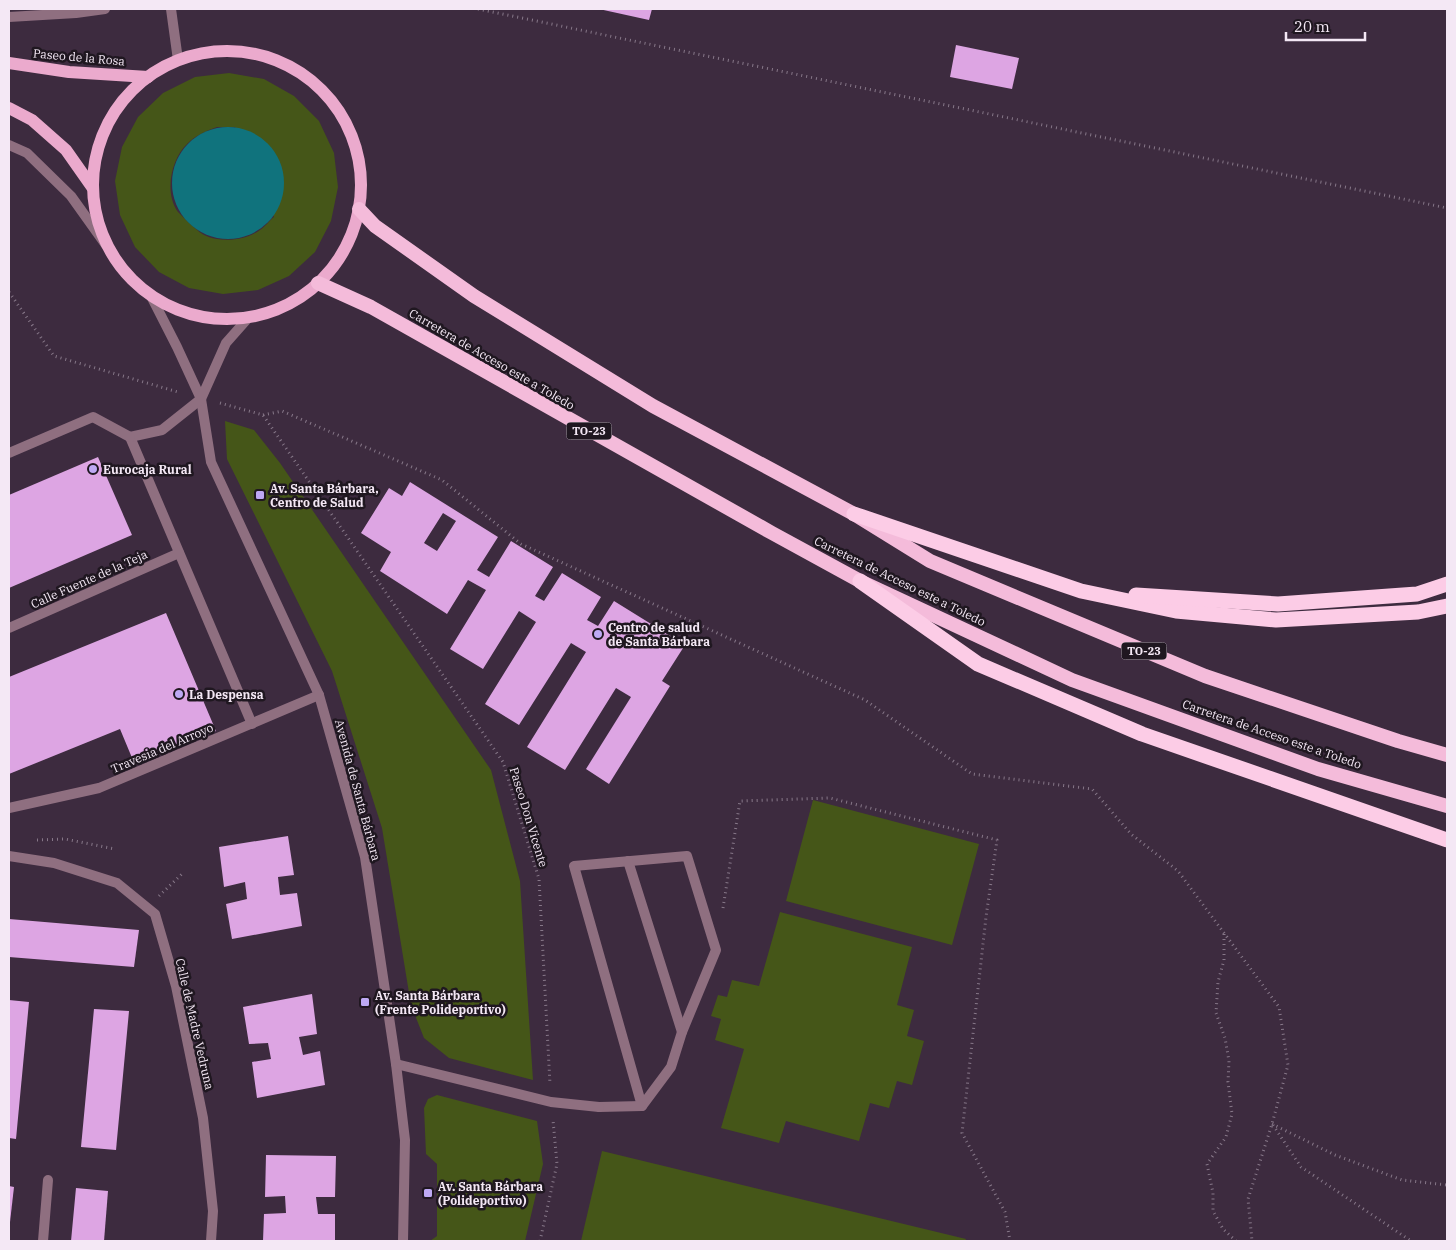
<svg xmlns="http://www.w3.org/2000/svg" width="1456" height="1250" font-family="'IBM Plex Serif',serif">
  <rect width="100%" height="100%" fill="#3d2b3f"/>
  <!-- green -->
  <g fill="#455618" fill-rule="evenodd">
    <path d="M229,73L264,79L294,96L319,121L334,153L338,187L331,221L315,252L289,276L258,290L223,294L189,288L159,272L135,247L120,215L115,181L122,147L138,117L163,93L195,77ZM217,127H235L274,217C269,221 265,227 260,230C245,241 221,243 204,235C198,232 183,217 178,212C164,193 171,159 187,144C196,135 206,131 217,127Z"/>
    <polygon points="225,421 254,430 280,463 491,770 520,881 533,1080 449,1058 424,1038 411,1005 382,828 332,671 227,459"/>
    <polygon points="813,800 979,844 952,945 786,901"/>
    <polygon points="780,912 912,947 897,1005 914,1010 907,1036 924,1041 912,1085 897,1081 889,1108 870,1103 859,1141 786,1121 779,1143 721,1128 744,1049 715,1040 721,1019 711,1016 718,995 727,997 732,980 759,986"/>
    <polygon points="437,1095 537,1121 543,1164 525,1241 430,1241 437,1236 437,1164 426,1154 424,1108 428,1099"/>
    <polygon points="602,1151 966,1239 965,1241 581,1241"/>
  </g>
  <!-- water -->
  <circle fill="#10737d" cx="228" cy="183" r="56"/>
  <!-- building -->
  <g fill="#dda5e3" fill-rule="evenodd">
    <polygon points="599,9 652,9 649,20"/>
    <polygon points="956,45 1019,58 1012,89 950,77"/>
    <polygon points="98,457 132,535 9,588 9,495"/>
    <path d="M410,482L498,537L477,570L489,577L511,541L553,567L535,596L544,601L562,573L601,597L587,620L598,626L614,601L685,645L662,681L670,686L609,784L586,769L631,697L616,688L565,770L527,747L586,652L571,643L519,725L485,704L536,622L519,611L483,669L450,649L486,590L468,580L447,614L380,571L391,552L361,533L389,488L402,496ZM443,513L456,521L437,551L424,543Z"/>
    <polygon points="166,613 216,731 135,765 120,729 9,774 9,677"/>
    <polygon points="288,836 294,875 278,877 280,895 297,893 302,926 232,939 226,904 247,899 245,882 224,887 219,847"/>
    <polygon points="9,919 139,930 134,967 9,957"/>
    <polygon points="312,994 317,1034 299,1037 303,1055 320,1051 325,1085 257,1098 252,1062 271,1059 268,1043 249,1044 243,1007"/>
    <polygon points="9,1000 29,1002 16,1139 9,1138"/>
    <polygon points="94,1009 129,1011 116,1150 81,1147"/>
    <polygon points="266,1155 336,1156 335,1197 316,1197 318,1214 335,1214 335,1241 263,1241 264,1214 286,1213 285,1196 265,1197"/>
    <polygon points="9,1186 14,1187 10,1222 9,1222"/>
    <polygon points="76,1188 108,1191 104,1241 71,1241"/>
  </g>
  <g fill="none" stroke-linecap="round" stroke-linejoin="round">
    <!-- path -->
    <g stroke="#877889" stroke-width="3" stroke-dasharray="1 4" stroke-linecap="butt">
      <polyline points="478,9 1447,208"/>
      <polyline points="9,292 54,356 178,392"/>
      <polyline points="220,403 263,415 503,762 539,879 550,1084"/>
      <polyline points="263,415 282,411 442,480 521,544 865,700 972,774 1092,789 1131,834 1178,871 1279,1007 1288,1065 1272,1124 1248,1199 1252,1241"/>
      <polyline points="37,840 65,839 115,849"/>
      <polyline points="159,896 184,872"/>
      <polyline points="723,908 740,801 830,798 997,840 986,917 962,1133 1005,1212 1010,1241"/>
      <polyline points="1224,934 1224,960 1218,982 1216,1013 1225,1038 1229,1061 1228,1082 1232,1114 1226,1137 1207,1164 1213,1193 1213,1211 1223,1229 1236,1241"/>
      <polyline points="1272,1124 1335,1155 1402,1180 1447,1185"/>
      <polyline points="1273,1125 1301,1167 1411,1241"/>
      <polyline points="540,1241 557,1164 553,1120"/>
    </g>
    <!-- service -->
    <g stroke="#8f6f80" stroke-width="10">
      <polygon points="687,856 716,950 682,1032 671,1067 642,1106 574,866"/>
      <polyline points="628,861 682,1032"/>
      <polyline points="599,1107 642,1106"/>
    </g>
    <!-- minor -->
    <g stroke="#8f6f80" stroke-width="10">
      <polyline points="171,9 178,60"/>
      <polyline points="9,17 76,13 105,9"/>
      <polyline points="9,145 27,153 71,196 106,245"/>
      <polyline points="151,296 177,347 201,399 211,462 319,695 365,857 396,1064 405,1140 403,1241"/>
      <polyline points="130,437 252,724"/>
      <polyline points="130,437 162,430 201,399 226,343 249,317"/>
      <polyline points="9,453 93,417 130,437"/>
      <polyline points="9,628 179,553"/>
      <polyline points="9,808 99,788 319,695"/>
      <polyline points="9,856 54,863 117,883 155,914 176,986 203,1118 213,1211 211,1241"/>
      <polyline points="396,1064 551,1102 599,1107"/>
      <polyline points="43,1241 48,1180"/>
    </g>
    <!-- primary -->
    <g stroke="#ebaacd" stroke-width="12">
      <circle cx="227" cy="185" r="134"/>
      <polyline points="9,63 69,72 148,77"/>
      <polyline points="9,108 32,120 66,150 92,187"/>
    </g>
    <!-- trunk -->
    <g stroke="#f4bbda" stroke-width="14">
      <polyline points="359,209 375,226 474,296 653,406 854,514 930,561 1205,676 1398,741 1447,755"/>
      <polyline points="318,283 371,307 772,533 860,581 1072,680 1318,769 1447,806"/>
    </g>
    <!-- motorway -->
    <g stroke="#fccce6" stroke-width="15">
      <polyline points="854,514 1081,591 1176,611 1276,620 1418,612 1447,606"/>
      <polyline points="860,581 978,664 1142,734 1447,840"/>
      <polyline points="1136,595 1278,604 1417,594 1447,584"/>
    </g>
  </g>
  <!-- markers -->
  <g fill="#bea9f4" stroke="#1f1720" stroke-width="2">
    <circle cx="93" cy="469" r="5"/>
    <rect x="255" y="490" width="10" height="10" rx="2.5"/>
    <circle cx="598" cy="634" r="5"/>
    <circle cx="179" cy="694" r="5"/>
    <rect x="360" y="997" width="10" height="10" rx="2.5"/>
    <rect x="423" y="1188" width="10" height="10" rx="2.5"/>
  </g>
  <g text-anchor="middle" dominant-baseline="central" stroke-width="5" stroke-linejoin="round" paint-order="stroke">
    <!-- shield labels -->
    <g fill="#1f1720" stroke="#b4a9b5" stroke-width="1">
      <rect x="566.5" y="422.5" width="45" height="17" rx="4"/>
      <rect x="1121.5" y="642.5" width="45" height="17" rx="4"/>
    </g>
    <g font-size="11" font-weight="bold" fill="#f4e8f5">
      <text x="589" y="431">TO-23</text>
      <text x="1144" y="651">TO-23</text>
    </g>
    <!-- street labels -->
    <g font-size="12" fill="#f4e8f5" stroke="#1f1720">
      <text transform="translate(79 57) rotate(5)">Paseo de la Rosa</text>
      <text transform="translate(492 359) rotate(30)">Carretera de Acceso este a Toledo</text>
      <text transform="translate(89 579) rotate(-24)">Calle Fuente de la Teja</text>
      <text transform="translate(900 581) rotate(26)">Carretera de Acceso este a Toledo</text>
      <text transform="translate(1272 734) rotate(19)">Carretera de Acceso este a Toledo</text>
      <text transform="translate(162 748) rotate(-23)">Travesia del Arroyo</text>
      <text transform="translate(358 790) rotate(75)">Avenida de Santa Bárbara</text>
      <text transform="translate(529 817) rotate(73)">Paseo Don Vicente</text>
      <text transform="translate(195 1024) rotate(77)">Calle de Madre Vedruna</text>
    </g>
    <!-- poi labels -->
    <g font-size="12" font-weight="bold" fill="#f4e8f5" stroke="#1f1720" text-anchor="start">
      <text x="103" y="469">Eurocaja Rural</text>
      <text x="270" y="488">Av. Santa Bárbara,<tspan x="270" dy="14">Centro de Salud</tspan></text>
      <text x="608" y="627">Centro de salud<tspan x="608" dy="14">de Santa Bárbara</tspan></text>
      <text x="189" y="694">La Despensa</text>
      <text x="375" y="995">Av. Santa Bárbara<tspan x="375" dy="14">(Frente Polideportivo)</tspan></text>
      <text x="438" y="1186">Av. Santa Bárbara<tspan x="438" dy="14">(Polideportivo)</tspan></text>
    </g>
  </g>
  <!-- border -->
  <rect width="1456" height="1250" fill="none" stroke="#f4e8f5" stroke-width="20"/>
  <!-- scale -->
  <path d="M1286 32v8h79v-8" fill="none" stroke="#f4e8f5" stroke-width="2.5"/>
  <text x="1294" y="32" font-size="15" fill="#f4e8f5" stroke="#1f1720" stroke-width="4" paint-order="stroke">20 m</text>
</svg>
